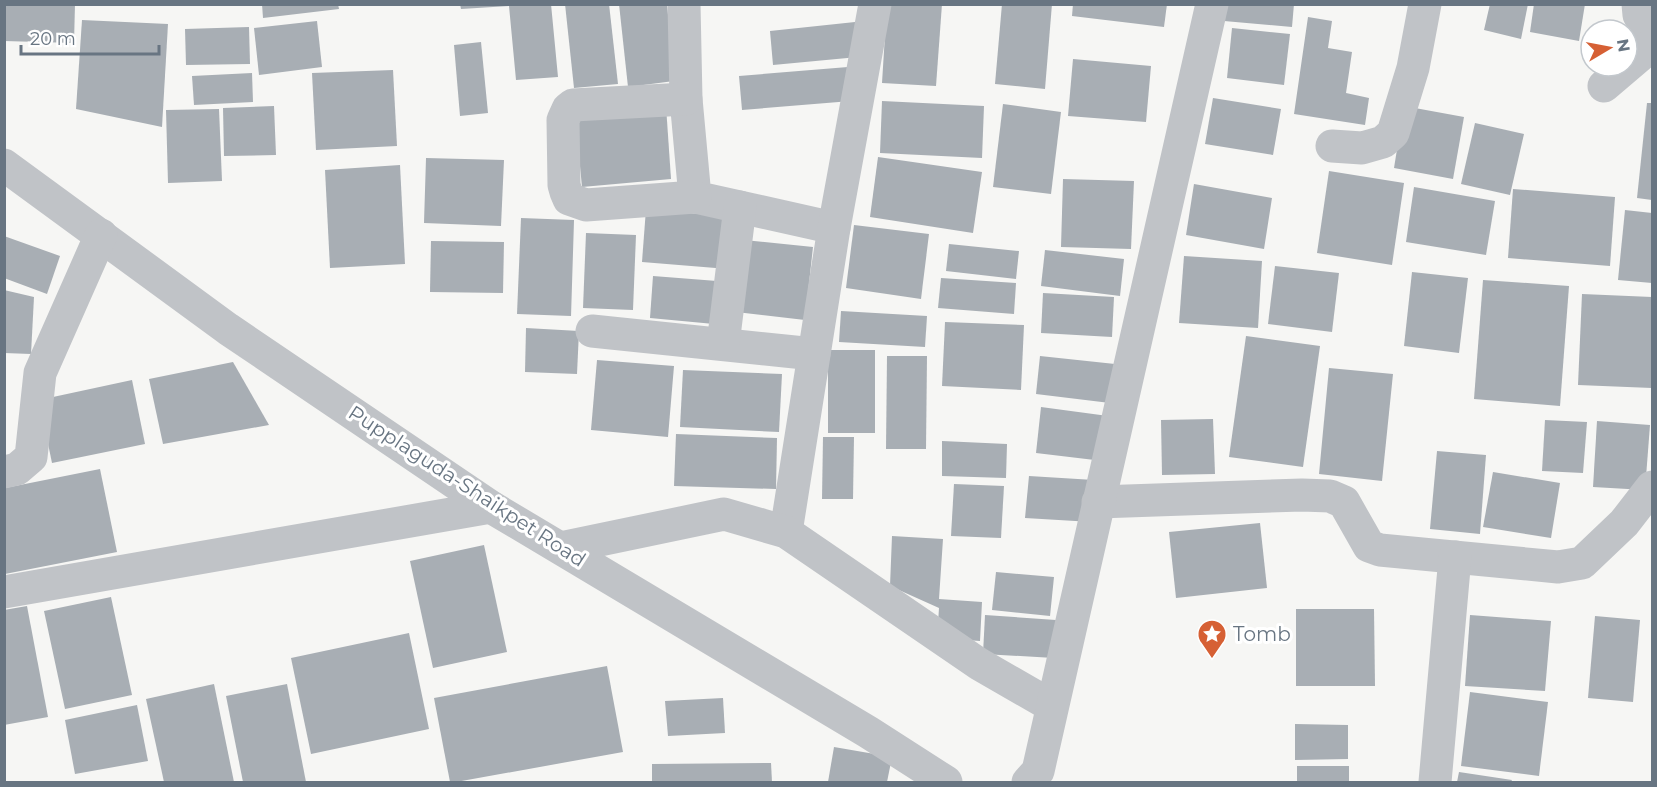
<svg xmlns="http://www.w3.org/2000/svg" width="1657" height="787" font-family="Montserrat,sans-serif">
  <rect width="100%" height="100%" fill="#f6f6f4"/>
  <!-- building -->
  <g fill="#a8aeb4">
    <polygon points="4,4 75,4 74,43 4,41"/>
    <polygon points="262,4 338,4 339,9 263,18"/>
    <polygon points="460,4 551,4 558,77 516,80 509,6 461,9"/>
    <polygon points="565,4 609,4 618,84 574,88"/>
    <polygon points="619,4 667,4 674,81 628,87"/>
    <polygon points="887,4 942,4 936,86 882,83"/>
    <polygon points="1002,4 1052,4 1045,89 995,84"/>
    <polygon points="1073,4 1167,4 1164,27 1072,16"/>
    <polygon points="1226,4 1294,4 1292,27 1224,21"/>
    <polygon points="1490,4 1528,4 1521,39 1484,30"/>
    <polygon points="1534,4 1585,4 1579,41 1530,32"/>
    <polygon points="1308,17 1332,21 1328,48 1352,52 1346,93 1369,98 1365,125 1294,114"/>
    <polygon points="82,20 168,24 162,127 76,109"/>
    <polygon points="317,21 322,67 259,75 254,28"/>
    <polygon points="855,22 858,57 773,65 770,31"/>
    <polygon points="249,27 250,64 186,65 185,29"/>
    <polygon points="1232,28 1290,34 1284,85 1227,78"/>
    <polygon points="481,42 488,113 460,116 454,45"/>
    <polygon points="1073,59 1151,66 1146,122 1068,116"/>
    <polygon points="848,67 851,101 742,110 739,76"/>
    <polygon points="393,70 397,146 316,150 312,73"/>
    <polygon points="252,73 253,102 194,105 192,76"/>
    <polygon points="1213,98 1281,109 1273,155 1205,144"/>
    <polygon points="882,101 984,106 982,158 880,153"/>
    <polygon points="1647,103 1652,103 1652,200 1637,198"/>
    <polygon points="1003,104 1061,112 1051,194 993,187"/>
    <polygon points="274,106 276,155 224,156 223,108"/>
    <polygon points="666,106 671,179 582,187 575,114"/>
    <polygon points="1404,106 1464,117 1453,179 1394,168"/>
    <polygon points="219,109 222,181 168,183 166,110"/>
    <polygon points="1475,123 1524,134 1510,195 1461,184"/>
    <polygon points="878,157 982,172 973,233 870,217"/>
    <polygon points="426,158 504,160 501,226 424,223"/>
    <polygon points="400,165 405,264 330,268 325,170"/>
    <polygon points="1329,171 1404,183 1392,265 1317,253"/>
    <polygon points="1063,179 1134,181 1131,249 1061,247"/>
    <polygon points="1194,184 1272,198 1264,249 1186,235"/>
    <polygon points="1414,187 1495,201 1486,255 1406,242"/>
    <polygon points="1513,189 1615,197 1610,266 1508,258"/>
    <polygon points="646,209 732,217 728,269 642,262"/>
    <polygon points="1625,210 1652,213 1652,283 1618,280"/>
    <polygon points="521,218 574,220 571,316 517,314"/>
    <polygon points="854,225 929,234 921,299 846,288"/>
    <polygon points="586,233 636,235 633,310 583,308"/>
    <polygon points="4,236 60,256 47,294 4,278"/>
    <polygon points="744,240 813,247 805,320 736,312"/>
    <polygon points="431,241 504,242 503,293 430,292"/>
    <polygon points="949,244 1019,251 1016,279 946,271"/>
    <polygon points="1045,250 1124,259 1120,296 1041,286"/>
    <polygon points="1184,256 1262,261 1258,328 1179,323"/>
    <polygon points="1275,266 1339,273 1332,332 1268,324"/>
    <polygon points="1412,272 1468,278 1459,353 1404,346"/>
    <polygon points="653,276 717,281 714,324 650,318"/>
    <polygon points="941,278 1016,283 1014,314 938,308"/>
    <polygon points="1483,280 1569,286 1560,406 1474,399"/>
    <polygon points="4,290 34,297 31,354 4,353"/>
    <polygon points="1043,293 1114,297 1112,337 1041,333"/>
    <polygon points="1582,294 1652,297 1652,388 1578,385"/>
    <polygon points="841,311 927,316 925,347 839,342"/>
    <polygon points="945,322 1024,325 1021,390 942,386"/>
    <polygon points="526,328 579,331 577,374 525,372"/>
    <polygon points="1246,336 1320,346 1303,467 1229,457"/>
    <rect x="828" y="350" width="47" height="83"/>
    <polygon points="887,356 927,356 926,449 886,449"/>
    <polygon points="1040,356 1115,364 1110,403 1036,394"/>
    <polygon points="597,360 674,366 668,437 591,430"/>
    <polygon points="233,362 269,425 163,444 149,379"/>
    <polygon points="1329,368 1393,374 1382,481 1319,474"/>
    <polygon points="683,370 782,374 779,432 680,427"/>
    <polygon points="132,380 145,444 52,463 39,400"/>
    <polygon points="1041,407 1108,416 1103,461 1036,453"/>
    <polygon points="1213,419 1215,474 1162,475 1161,420"/>
    <polygon points="1545,420 1587,422 1583,473 1542,471"/>
    <polygon points="1597,421 1650,425 1645,490 1593,487"/>
    <polygon points="676,434 777,438 776,489 674,486"/>
    <polygon points="823,437 854,437 853,499 822,499"/>
    <polygon points="942,441 1007,444 1006,478 942,476"/>
    <polygon points="1437,451 1486,455 1480,534 1430,529"/>
    <polygon points="100,469 117,552 5,574 5,488"/>
    <polygon points="1493,472 1560,483 1551,538 1483,527"/>
    <polygon points="1029,476 1094,480 1092,522 1025,518"/>
    <polygon points="954,484 1004,486 1001,538 951,536"/>
    <polygon points="1260,523 1267,588 1176,598 1169,532"/>
    <polygon points="892,536 943,539 939,599 982,602 980,641 937,638 939,608 890,586"/>
    <polygon points="484,545 507,652 433,668 410,561"/>
    <polygon points="996,572 1054,577 1050,616 992,610"/>
    <polygon points="111,597 132,695 65,709 44,611"/>
    <polygon points="27,606 48,717 4,725 4,610"/>
    <polygon points="1296,609 1374,609 1375,686 1296,686"/>
    <polygon points="985,615 1056,620 1054,658 983,654"/>
    <polygon points="1470,615 1551,621 1545,691 1465,686"/>
    <polygon points="1595,616 1640,620 1633,702 1588,698"/>
    <polygon points="409,633 429,729 311,754 291,658"/>
    <polygon points="607,666 623,752 456,782 450,782 434,698"/>
    <polygon points="214,684 234,782 164,782 146,699"/>
    <polygon points="287,684 306,782 243,782 226,696"/>
    <polygon points="1470,692 1548,702 1539,776 1461,766"/>
    <polygon points="723,698 725,733 668,736 665,701"/>
    <polygon points="137,705 148,761 75,774 65,720"/>
    <polygon points="1295,724 1348,725 1348,759 1295,760"/>
    <polygon points="834,747 892,757 887,782 828,782"/>
    <polygon points="771,763 772,782 652,782 652,764"/>
    <rect x="1297" y="766" width="52" height="16"/>
    <polygon points="1459,772 1512,780 1511,782 1457,782"/>
  </g>
  <g fill="none" stroke-linecap="round" stroke-linejoin="round">
    <!-- minor -->
    <g stroke="#c0c3c7" stroke-width="33">
      <polyline points="684,4 686,99 695,197 834,228"/>
      <polyline points="1638,4 1639,15 1652,38"/>
      <polyline points="1604,86 1652,45"/>
      <polyline points="686,99 573,105 568,109 563,120 564,185 566,192 569,199 586,205 695,197"/>
      <polyline points="1332,146 1362,148 1383,142 1393,133 1413,68 1425,4"/>
      <polyline points="4,165 228,329 491,507 868,732 946,782"/>
      <polyline points="592,331 814,354"/>
      <polyline points="723,344 740,207"/>
      <polyline points="4,472 17,469 31,457 40,373 101,235"/>
      <polyline points="1098,502 1302,495 1330,496 1344,502 1369,546 1380,550 1558,567 1582,563 1624,523 1652,487"/>
      <polyline points="786,532 834,228 875,4"/>
      <polyline points="561,548 724,514 786,532 979,664 1052,706"/>
      <polyline points="4,592 491,507"/>
      <polyline points="1028,782 1038,771 1212,4"/>
      <polyline points="1435,782 1455,557"/>
    </g>
  </g>
  <!-- icons -->
  <defs>
    <g id="sight-pin" transform="scale(1.5)"><path d="M0 17L-7.5 6A9.5 9.5 0 1 1 7.5 6Z" fill="#d66034" stroke="#fff"/><path d="M0-6L1.8-2.2L6-1.7L2.9 1.2L3.7 5.4L0 3.3L-3.7 5.4L-2.9 1.2L-6-1.7L-1.8-2.2Z" fill="#fff"/></g>
  </defs>
  <g fill-rule="evenodd">
    <use href="#sight-pin" x="1212" y="634"/>
  </g>
  <g text-anchor="middle" dominant-baseline="central" stroke-width="6" stroke-linejoin="round" paint-order="stroke">
    <!-- street labels -->
    <g font-size="20" fill="#687582" stroke="#fff">
      <text transform="translate(467 486) rotate(33)">Pupplaguda-Shaikpet Road</text>
    </g>
    <!-- poi labels -->
    <g font-size="20" fill="#687582" stroke="#fff" text-anchor="start">
      <text x="1233" y="634">Tomb</text>
    </g>
  </g>
  <!-- border -->
  <rect width="1657" height="787" fill="none" stroke="#687582" stroke-width="12"/>
  <!-- north arrow -->
  <g transform="translate(1609 48) rotate(80)"><circle r="28" fill="#ffffff" stroke="#c3c8cd" stroke-width="1.5"/>
  <path d="M0-4.5L10 22L0 15L-10 22Z" fill="#d66034"/>
  <text y="-9" font-size="16" font-weight="bold" text-anchor="middle" fill="#687582">N</text>
  </g>
  <!-- scale -->
  <path d="M21 45v9h138v-9" fill="none" stroke="#687582" stroke-width="3"/>
  <text x="30" y="45" font-size="18" fill="#687582" stroke="#ffffff" stroke-width="4.5" paint-order="stroke">20 m</text>
</svg>
